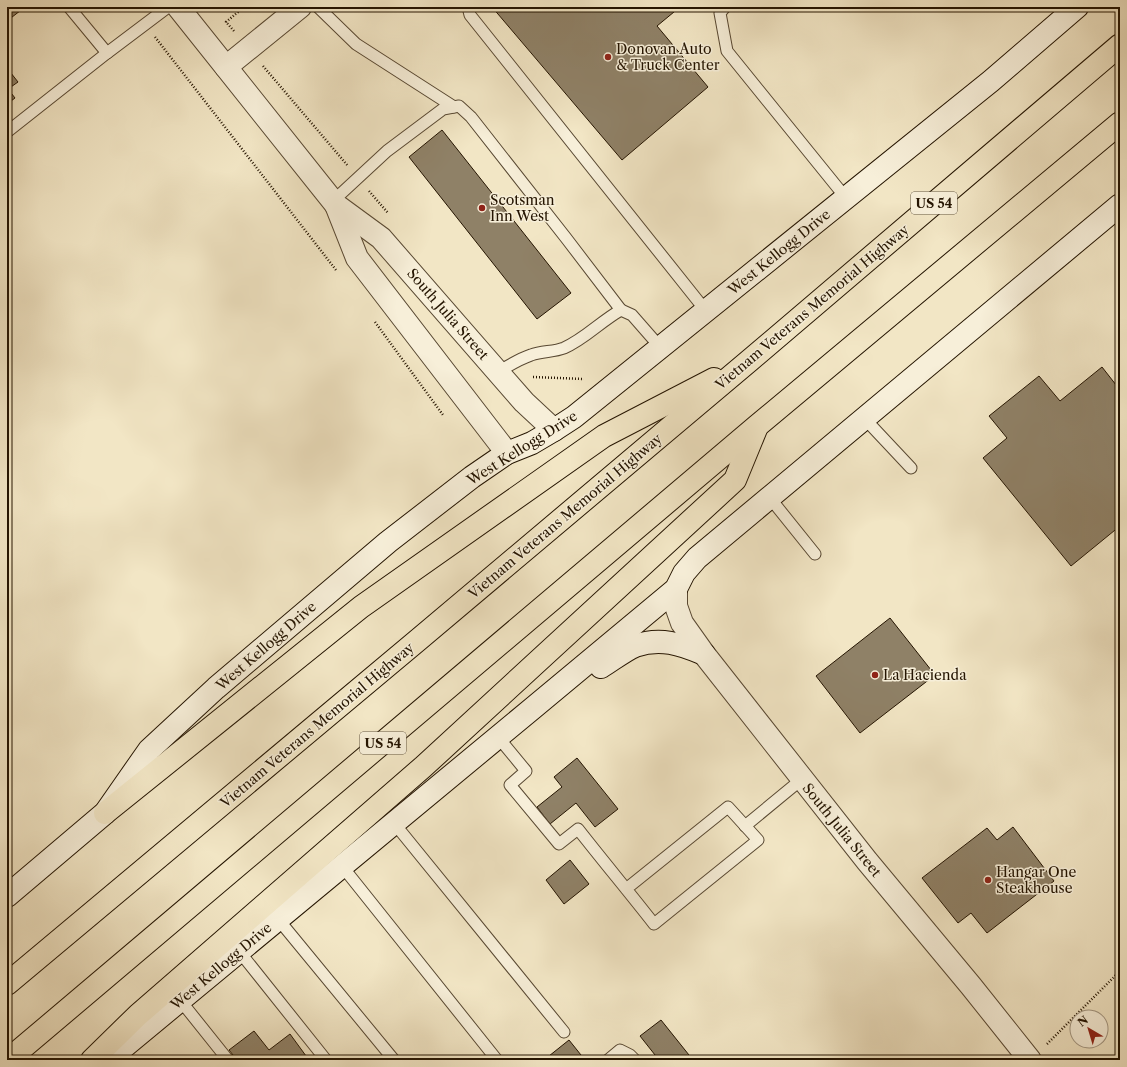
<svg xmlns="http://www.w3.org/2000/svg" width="1127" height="1067" font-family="'Libre Caslon Text',serif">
  <rect width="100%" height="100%" fill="#f2e6c5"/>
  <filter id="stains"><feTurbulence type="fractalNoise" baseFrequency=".005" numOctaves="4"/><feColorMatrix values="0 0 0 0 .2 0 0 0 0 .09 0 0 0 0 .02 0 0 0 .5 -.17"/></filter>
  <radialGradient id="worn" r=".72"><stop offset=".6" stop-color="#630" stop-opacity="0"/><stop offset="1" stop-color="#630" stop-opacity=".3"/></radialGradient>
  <!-- building -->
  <g fill="#8f8167" stroke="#241401">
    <polygon points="7,7 25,7 7,21"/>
    <polygon points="492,7 680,7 657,26 708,87 622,160"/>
    <polygon points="7,68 18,82 8,89 15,98 7,104"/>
    <polygon points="442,130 571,293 537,319 409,157"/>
    <polygon points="1102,367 1120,390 1120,526 1071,566 983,458 1007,438 989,416 1039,376 1060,401"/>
    <polygon points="890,618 935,675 860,733 816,676"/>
    <polygon points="577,758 618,809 595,827 576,803 550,824 537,807 562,787 554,777"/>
    <polygon points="1013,827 1054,881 987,933 971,913 958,923 922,878 987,828 997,840"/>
    <polygon points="570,860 589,884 564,904 546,880"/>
    <polygon points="661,1020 693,1060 659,1060 640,1036"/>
    <polygon points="254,1031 269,1050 290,1034 309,1060 237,1060 229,1050"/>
    <polygon points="569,1040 585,1060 544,1060"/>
  </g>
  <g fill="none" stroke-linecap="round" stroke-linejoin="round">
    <!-- lane casing -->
    <g stroke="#584832" stroke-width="13">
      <g id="lane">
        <polyline points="69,7 107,53"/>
        <polyline points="318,7 356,44 454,107"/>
        <polyline points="468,7 470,15 706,311"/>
        <polyline points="725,7 720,13 727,51 846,198"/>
        <polyline points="7,132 107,53 168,7"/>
        <polyline points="333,201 387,151 443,109 459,106 471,117 566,238 621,310"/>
        <path d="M498,372C508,366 519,359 531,355C542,351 554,352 564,348C585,339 601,321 621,310L632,315L660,347"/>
        <polyline points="865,419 911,468"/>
        <polyline points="770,498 815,554"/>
        <path d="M498,737L526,771L510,785L559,844L578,829C603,861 629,892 654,924L758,840L728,807L626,889"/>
        <polyline points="394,823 564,1032"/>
        <polyline points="745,826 802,779"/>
        <polyline points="342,866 497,1060"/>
        <polyline points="278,919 394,1060"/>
        <polyline points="239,951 326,1060"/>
        <polyline points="180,1000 228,1060"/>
        <polyline points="608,1060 620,1050 630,1055 635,1060"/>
      </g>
    </g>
    <!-- street casing -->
    <g stroke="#584832" stroke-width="24">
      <g id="street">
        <polyline points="178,7 336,205 381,238 524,402 554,430"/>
        <polyline points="226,67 300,7"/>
        <polyline points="336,205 357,258 507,453"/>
        <polyline points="676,589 676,606 682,623 704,654 867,861 971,986 1030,1060"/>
      </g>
    </g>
    <!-- secondary casing -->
    <g stroke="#241401" stroke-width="24">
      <g id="secondary">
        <path d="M601,667C611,661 625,650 635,646C660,637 681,644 704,654"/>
        <polyline points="7,896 105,813 149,750 216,688 388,542 472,477 507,453 532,443 554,430 574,417 991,81 1077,7"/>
        <polyline points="108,1060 533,708 676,589 684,573 697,558 1120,205"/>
      </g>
    </g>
    <!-- highway casing -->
    <g stroke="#241401" stroke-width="24">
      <g id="highway">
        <polyline points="105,813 361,607 604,436 714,379"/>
        <polyline points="7,984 418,640 749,361 1120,45"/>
        <polyline points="8,1060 757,426 1120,123"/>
        <polyline points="92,1060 138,1015 423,767 735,480 756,429"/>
      </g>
    </g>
    <!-- path -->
    <g stroke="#241401" stroke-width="2.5" stroke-dasharray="1 2" stroke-linecap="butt">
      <polyline points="234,31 226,22 244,7"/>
      <polyline points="155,37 336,270"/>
      <polyline points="263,66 348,166"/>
      <polyline points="369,191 388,213"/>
      <polyline points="375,322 443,415"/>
      <polyline points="533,377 584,379"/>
      <polyline points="1047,1044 1120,971"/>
    </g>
    <!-- lane -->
    <use href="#lane" stroke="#f7efd9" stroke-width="11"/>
    <!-- street -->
    <use href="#street" stroke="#f7efd9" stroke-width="22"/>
    <!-- secondary -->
    <use href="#secondary" stroke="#f7efd9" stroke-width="22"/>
    <!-- highway -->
    <use href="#highway" stroke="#f2e6c5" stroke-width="22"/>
  </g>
  <!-- markers -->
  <g fill="#8f2418" stroke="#f7efd9" stroke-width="1.5">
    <circle cx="608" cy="57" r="4"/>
    <circle cx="482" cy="208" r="4"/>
    <circle cx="875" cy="675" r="4"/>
    <circle cx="988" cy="880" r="4"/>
  </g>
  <g text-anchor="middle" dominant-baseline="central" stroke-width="3" stroke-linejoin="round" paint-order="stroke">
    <!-- shield labels -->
    <g fill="#f7efd9" stroke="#635642" stroke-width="1">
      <rect x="911" y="192" width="46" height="22" rx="3"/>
      <rect x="360" y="732" width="46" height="22" rx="3"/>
    </g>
    <g font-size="13" font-weight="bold" fill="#241401">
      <text x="934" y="203">US 54</text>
      <text x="383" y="743">US 54</text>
    </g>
    <!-- poi labels -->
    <g font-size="14" fill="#241401" stroke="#f7efd9" text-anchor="start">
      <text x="616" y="49">Donovan Auto<tspan x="616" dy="16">&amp; Truck Center</tspan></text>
      <text x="490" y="200">Scotsman<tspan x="490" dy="16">Inn West</tspan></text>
      <text x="883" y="675">La Hacienda</text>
      <text x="996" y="872">Hangar One<tspan x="996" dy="16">Steakhouse</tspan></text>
    </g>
    <!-- street labels -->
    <g font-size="14" fill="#241401" stroke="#f7efd9">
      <text transform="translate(779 252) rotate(-39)">West Kellogg Drive</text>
      <text transform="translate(812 307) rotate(-40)">Vietnam Veterans Memorial Highway</text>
      <text transform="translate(448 314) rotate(49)">South Julia Street</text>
      <text transform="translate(522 448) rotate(-32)">West Kellogg Drive</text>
      <text transform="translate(565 516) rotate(-40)">Vietnam Veterans Memorial Highway</text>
      <text transform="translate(266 646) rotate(-41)">West Kellogg Drive</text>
      <text transform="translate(317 725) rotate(-40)">Vietnam Veterans Memorial Highway</text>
      <text transform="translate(842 830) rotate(51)">South Julia Street</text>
      <text transform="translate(221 966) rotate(-40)">West Kellogg Drive</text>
    </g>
  </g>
  <!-- margin -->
  <rect width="1127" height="1067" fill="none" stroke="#f2e6c5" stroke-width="24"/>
  <rect x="8" y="8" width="1111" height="1051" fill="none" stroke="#241401" stroke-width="2"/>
  <rect x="12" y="12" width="1103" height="1043" fill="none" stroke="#241401"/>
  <!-- north arrow -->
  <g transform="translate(1089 1029) rotate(322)"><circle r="19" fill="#f7efd9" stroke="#a39783"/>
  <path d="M0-3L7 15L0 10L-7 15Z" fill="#8f2418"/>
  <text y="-6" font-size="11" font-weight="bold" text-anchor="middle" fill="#241401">N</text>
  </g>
  <rect width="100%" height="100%" filter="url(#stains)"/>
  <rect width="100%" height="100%" fill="url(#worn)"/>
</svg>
